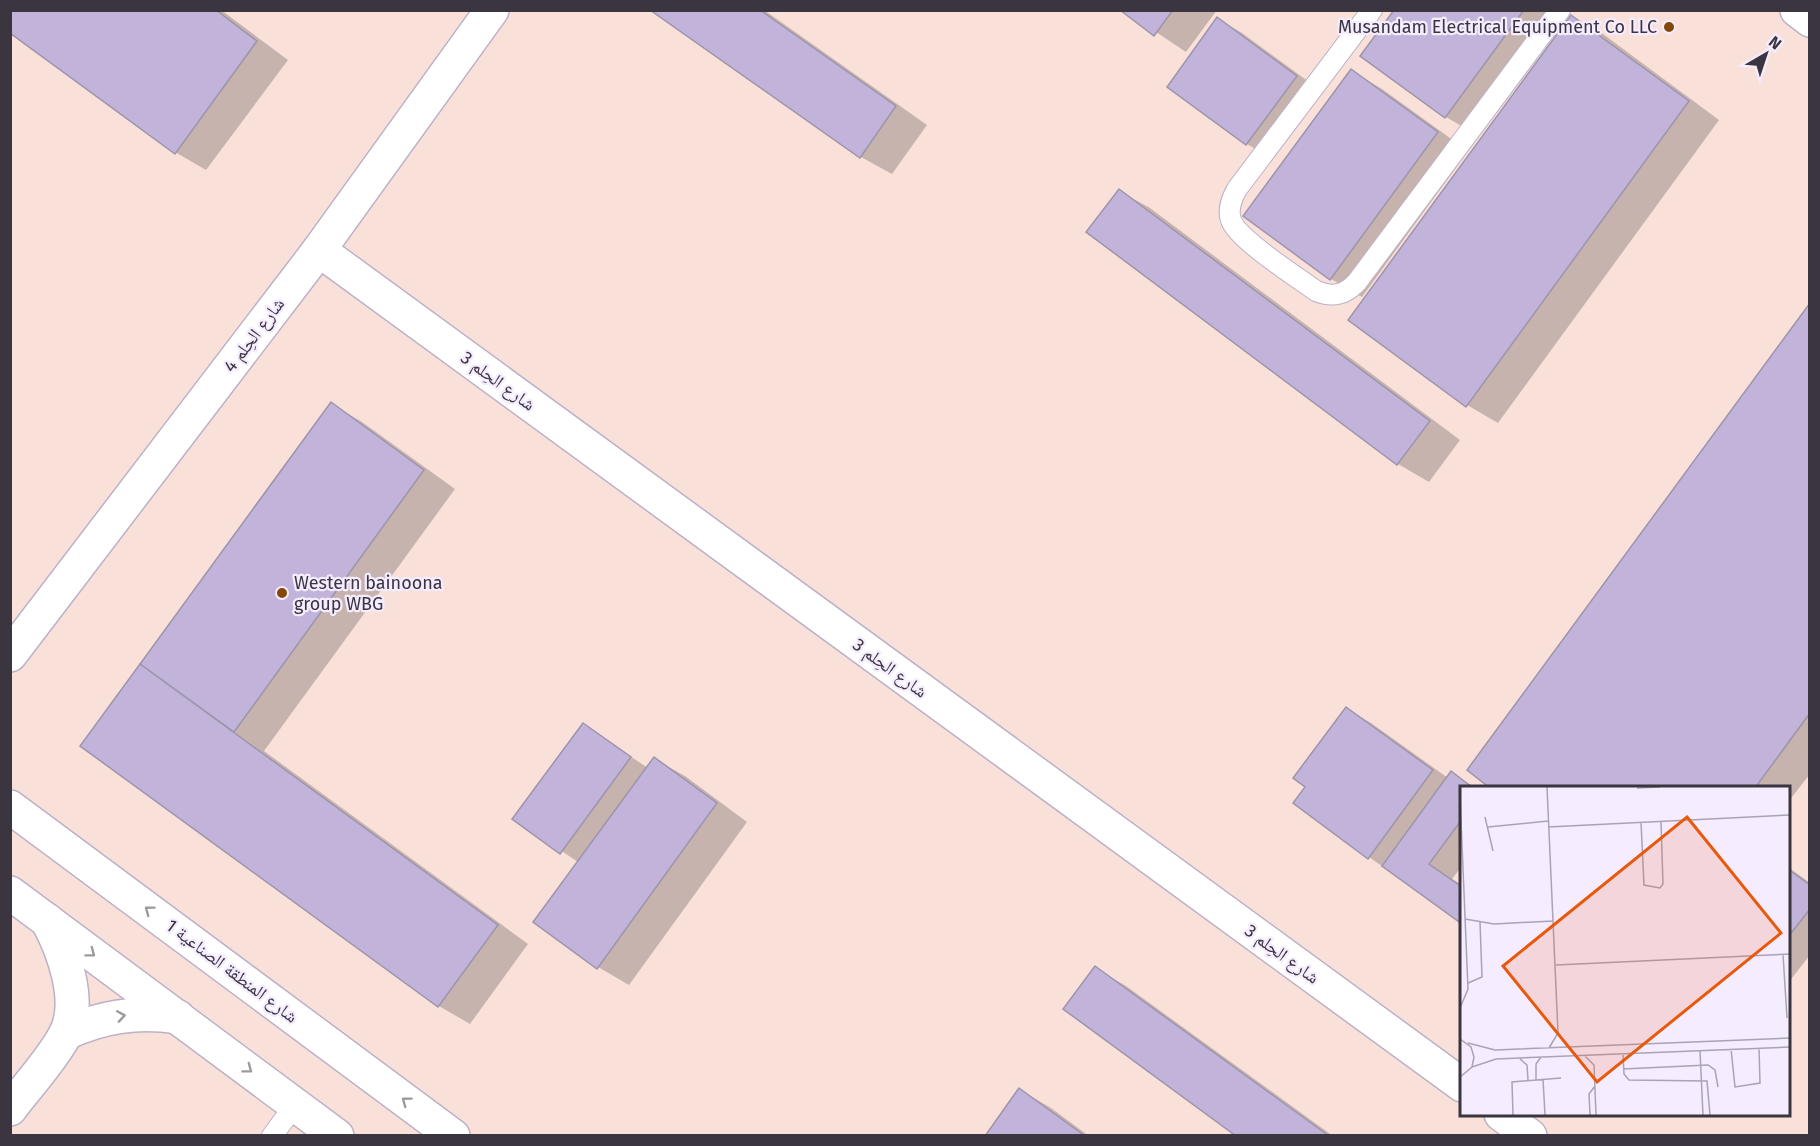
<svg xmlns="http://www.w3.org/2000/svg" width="1820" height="1146" font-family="'Fira Sans','Noto Naskh Arabic',sans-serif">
  <rect width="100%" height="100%" fill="#f5ecff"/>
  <!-- industrial -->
  <path fill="#f9e0d9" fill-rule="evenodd" d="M10,11H1809V1135H11ZM1462,788H1788V1114H1462Z"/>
  <!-- shadow -->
  <g fill="#0003">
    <polygon points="10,10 221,10 288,60 206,170 175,152"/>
    <polygon points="653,10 764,10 927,125 892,174 861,157"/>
    <polygon points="1123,10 1217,10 1186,52"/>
    <polygon points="1395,10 1568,10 1477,135 1446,117 1362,56"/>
    <polygon points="1572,17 1603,34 1719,120 1498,423 1467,405"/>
    <polygon points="1218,19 1242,33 1320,90 1271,158 1247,144 1169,87"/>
    <polygon points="1351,71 1382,89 1468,151 1362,297 1331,279"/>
    <polygon points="1119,191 1150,208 1460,440 1429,482 1398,464"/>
    <polygon points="1810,305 1810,774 1788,802 1788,788 1493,788"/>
    <polygon points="331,404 362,422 455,489 264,751 528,944 470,1024 439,1006 82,746"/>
    <polygon points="1347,709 1371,723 1448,778 1451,773 1476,788 1462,788 1462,866 1452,879 1462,885 1462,923 1369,857 1308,787"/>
    <polygon points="583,725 648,768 654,759 685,776 747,822 629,985 598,967 578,862 514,819"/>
    <polygon points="1788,867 1810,883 1810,955 1788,983"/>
    <polygon points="1095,968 1126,986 1333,1136 1239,1136"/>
    <polygon points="1020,1090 1051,1108 1089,1136 988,1136"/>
  </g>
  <!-- building -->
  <g fill="#c2b3da" stroke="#9c94ab" stroke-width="1.5">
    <polygon points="10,10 216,10 257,41 175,154 10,33"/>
    <polygon points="650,10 760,10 896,106 860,158"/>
    <polygon points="1120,10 1173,10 1154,36"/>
    <polygon points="1394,10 1524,10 1445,118 1360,56"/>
    <polygon points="1571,15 1689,101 1466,407 1348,320"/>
    <polygon points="1217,17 1297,76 1246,145 1167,87"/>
    <polygon points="1351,69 1438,132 1330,280 1243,216"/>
    <polygon points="1119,189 1430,421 1397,465 1086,232"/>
    <polygon points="1810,303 1810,713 1755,788 1490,788 1467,770"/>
    <polygon points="331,402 424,470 234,732 140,664"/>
    <polygon points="140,664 498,925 438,1007 80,746"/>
    <polygon points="1346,707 1433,770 1368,859 1293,803 1305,787 1293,778"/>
    <polygon points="583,723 631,757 560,854 512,819"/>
    <polygon points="654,757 717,803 597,969 533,922"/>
    <polygon points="1451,771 1473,788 1462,788 1462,823 1460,822 1429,864 1462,887 1462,924 1382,866"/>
    <polygon points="1788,869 1810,885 1810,909 1788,937"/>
    <polygon points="1095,966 1329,1136 1236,1136 1063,1009"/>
    <polygon points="1019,1088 1085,1136 985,1136"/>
  </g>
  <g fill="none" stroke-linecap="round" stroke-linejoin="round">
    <!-- service casing -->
    <g stroke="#bcb1c8" stroke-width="22">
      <g id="service">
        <path d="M1372,10L1237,189C1232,198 1227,209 1231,220C1237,239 1297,277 1316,291C1333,298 1345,295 1357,282L1560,10"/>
        <polyline points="272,1136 295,1105"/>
      </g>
    </g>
    <!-- minor casing -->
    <g stroke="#bcb1c8" stroke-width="36">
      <g id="minor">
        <polyline points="1797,10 1810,20"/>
        <polyline points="319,250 1462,1085"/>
        <polyline points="10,655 319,250 492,10"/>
        <path d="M66,1033C103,1016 138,1011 178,1017"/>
        <path d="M10,1109C28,1085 51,1061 65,1035C83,1002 63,949 47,920"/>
        <polyline points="1501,1114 1530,1136"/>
      </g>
    </g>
    <!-- tertiary casing -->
    <g stroke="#bcb1c8" stroke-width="36">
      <g id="tertiary">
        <polyline points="10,807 453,1136"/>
        <polyline points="10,893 337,1136"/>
      </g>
    </g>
    <!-- service -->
    <use href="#service" stroke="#fff" stroke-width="20"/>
    <!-- minor -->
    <use href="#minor" stroke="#fff" stroke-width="33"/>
    <!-- tertiary -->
    <use href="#tertiary" stroke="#fff" stroke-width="33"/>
  </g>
  <!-- one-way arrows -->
  <defs><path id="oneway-chevron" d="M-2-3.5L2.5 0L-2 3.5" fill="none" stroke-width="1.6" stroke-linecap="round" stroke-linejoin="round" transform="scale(1.5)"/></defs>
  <g stroke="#9c9a9e">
    <use href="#oneway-chevron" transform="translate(149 910) rotate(-143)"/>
    <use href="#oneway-chevron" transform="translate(91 953) rotate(37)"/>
    <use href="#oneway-chevron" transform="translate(121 1016) rotate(-9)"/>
    <use href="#oneway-chevron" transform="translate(248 1069) rotate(37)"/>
    <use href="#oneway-chevron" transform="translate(406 1101) rotate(-143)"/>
  </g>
  <!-- markers -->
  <g fill="#854708" stroke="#f5ecff" stroke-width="2">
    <circle cx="1669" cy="27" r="6"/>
    <circle cx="282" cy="593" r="6"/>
  </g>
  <g text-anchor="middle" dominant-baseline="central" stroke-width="4.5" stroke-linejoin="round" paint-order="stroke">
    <!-- poi labels -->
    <g font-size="18" fill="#3a353e" stroke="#f5ecff" text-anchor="end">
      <text x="1657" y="27">Musandam Electrical Equipment Co LLC</text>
      <text x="294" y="583" text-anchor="start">Western bainoona<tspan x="294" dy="21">group WBG</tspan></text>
    </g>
    <!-- street labels -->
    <g font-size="18" fill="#3a353e" stroke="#f5ecff">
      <text transform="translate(254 335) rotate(-53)">شارع الحِلم 4</text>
      <text transform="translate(498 381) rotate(36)">شارع الحِلم 3</text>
      <text transform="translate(890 668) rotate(36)">شارع الحِلم 3</text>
      <text transform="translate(1282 954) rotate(36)">شارع الحِلم 3</text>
      <text transform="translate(232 971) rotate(37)">شارع المنطقة الصناعية 1</text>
    </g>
  </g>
  <!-- overview -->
  <g transform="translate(1460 786)">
    <rect width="330" height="330" fill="#f5ecff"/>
    <path fill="none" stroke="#aaa3b2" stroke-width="1.5" d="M87,1L98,247L89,262M177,2L200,1M0,10L8,203L0,222M25,31L33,65M181,36L184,99L200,102L203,98L201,36M28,41L88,35M88,41L330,29M5,133L34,138L93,135M323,168L327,232M96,179L330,168M8,197L22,191L20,136M0,253L11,261L14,271L12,281L0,291M8,257L35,264L330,252M271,263L275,301L300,297L299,262M240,265L243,329M163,268L164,288L169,294L247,295L250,329M125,270L134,279L136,329M60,273L67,279L68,294M12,281L36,273L330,261M163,283L248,279L255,284L258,301M83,293L85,329M76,294V278L81,271M53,329L52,296L101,292M130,329L129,308L135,300"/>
    <path fill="#e8590c" fill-opacity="0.15" stroke="#e8590c" stroke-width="3" d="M227,31L321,147L137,296L43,180Z"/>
    <rect width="330" height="330" fill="none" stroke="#3a353e" stroke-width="3"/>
  </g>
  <!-- border -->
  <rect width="1820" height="1146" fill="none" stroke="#3a353e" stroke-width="24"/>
  <!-- north arrow -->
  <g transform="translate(1766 54) rotate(39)" stroke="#f5ecff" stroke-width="4.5" paint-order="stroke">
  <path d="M0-4.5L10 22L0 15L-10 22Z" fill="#3a353e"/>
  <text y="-9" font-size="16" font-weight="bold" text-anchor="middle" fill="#3a353e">N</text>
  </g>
</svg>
